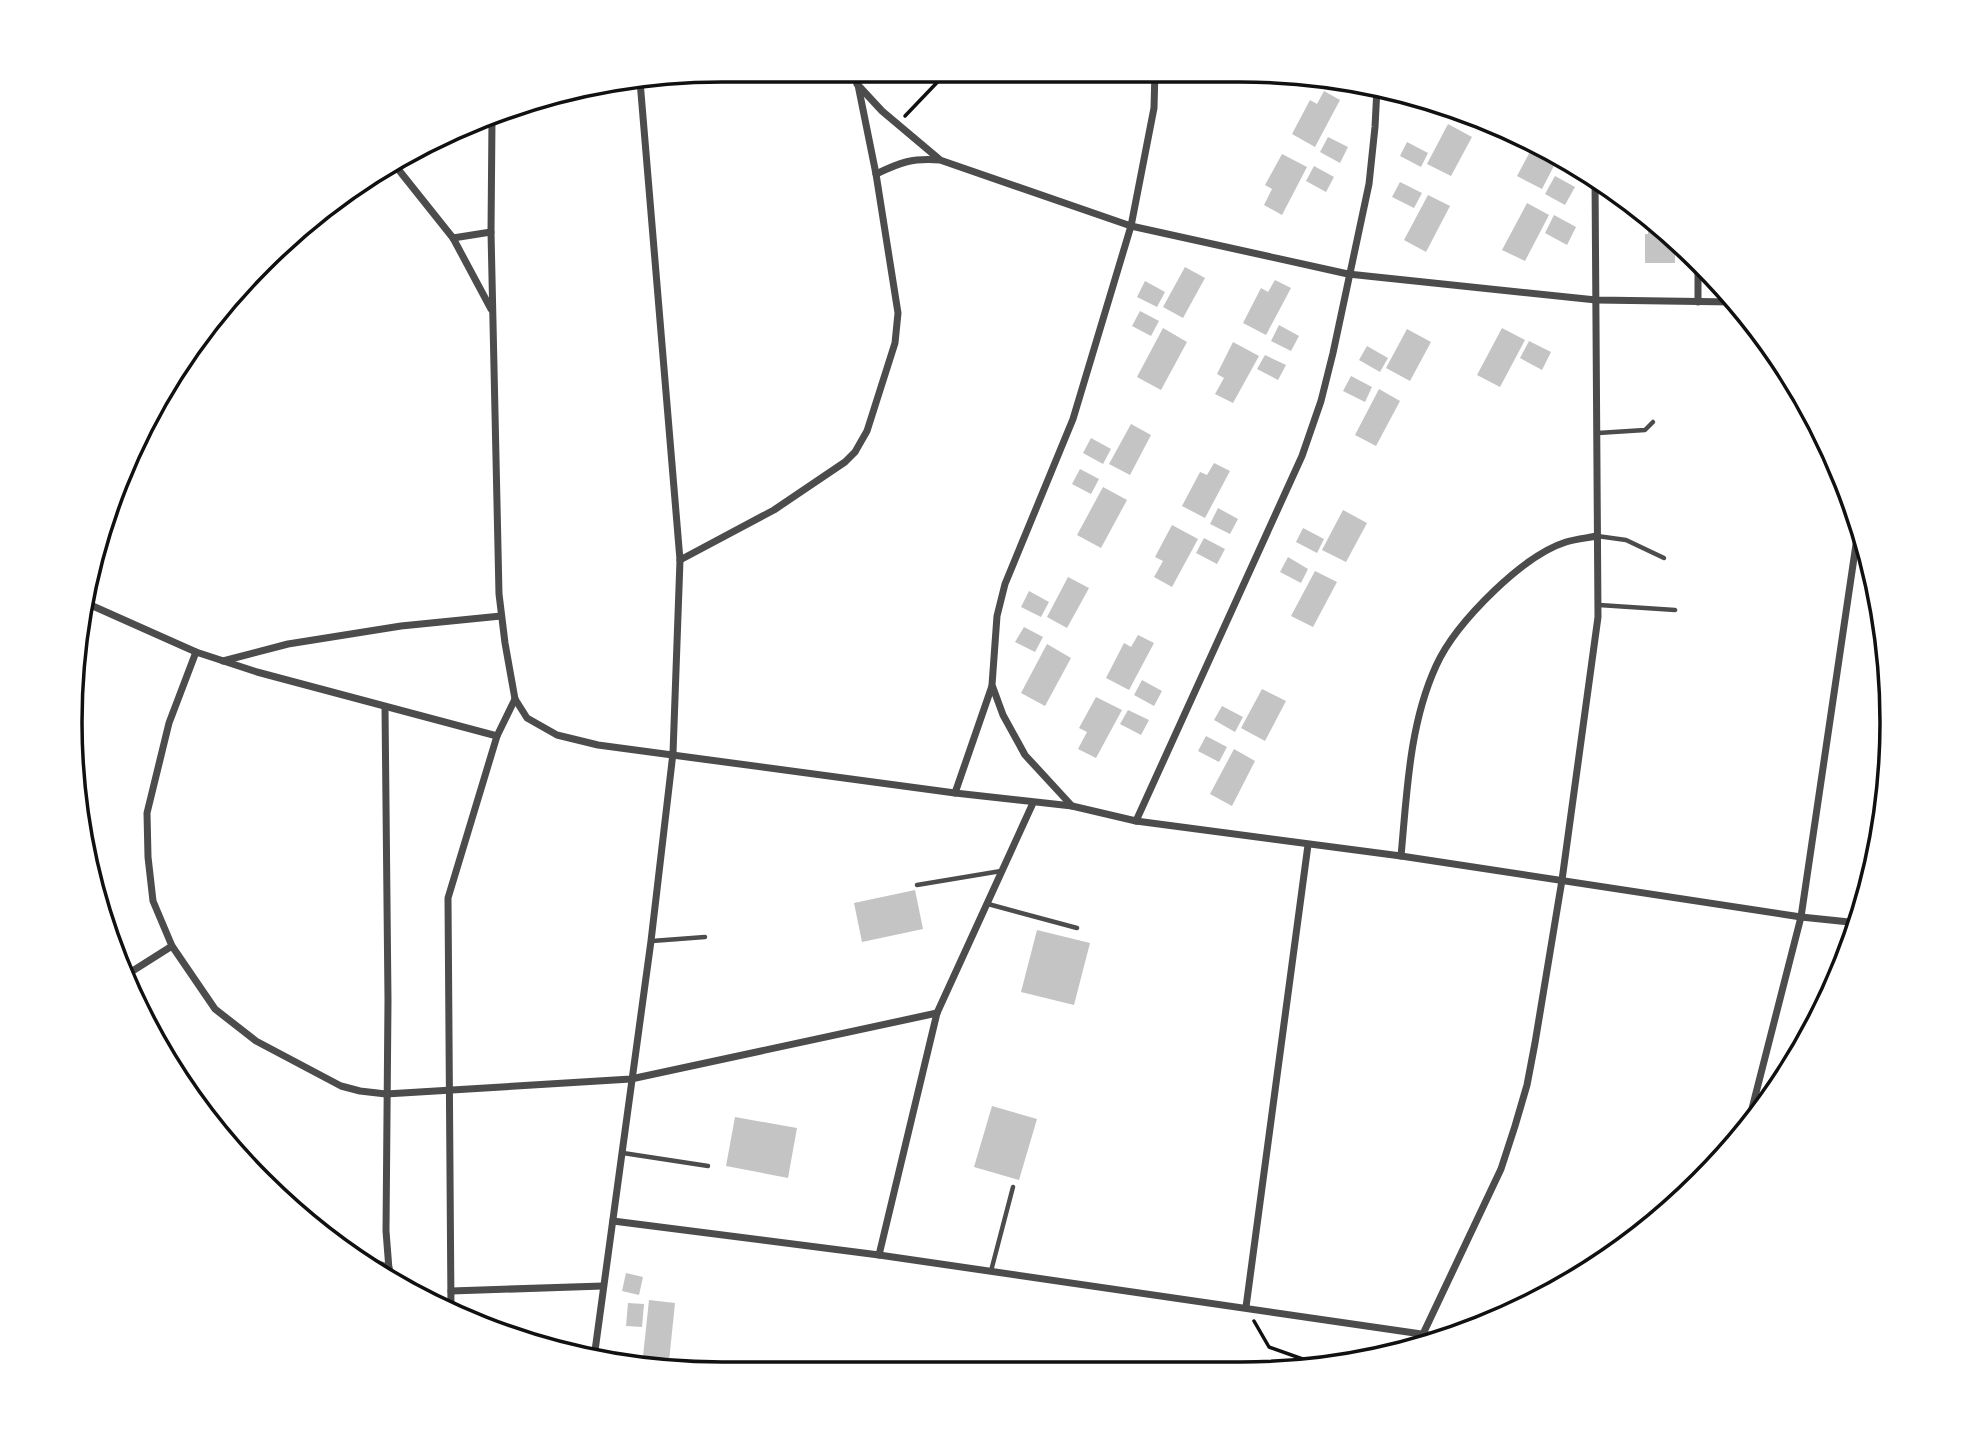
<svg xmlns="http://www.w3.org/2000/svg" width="1962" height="1444" font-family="'Work Sans',sans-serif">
  <rect width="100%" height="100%" fill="#fff"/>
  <!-- building -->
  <g fill="#c4c4c4">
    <polygon points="1324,91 1340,100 1315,147 1292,134 1310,100 1317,104"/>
    <polygon points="1448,124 1472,137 1451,176 1427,164"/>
    <polygon points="1328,137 1348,147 1340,163 1320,152"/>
    <polygon points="1407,142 1428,153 1421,167 1400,156"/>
    <polygon points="1532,148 1557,160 1542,189 1517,176"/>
    <polygon points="1282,154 1307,167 1282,215 1264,205 1272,189 1265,185"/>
    <polygon points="1314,166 1334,177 1326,192 1306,181"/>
    <polygon points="1555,176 1575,187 1565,205 1545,194"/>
    <polygon points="1400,182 1422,193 1414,208 1392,197"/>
    <polygon points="1428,195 1450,206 1426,252 1404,240"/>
    <polygon points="1527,203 1549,215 1525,261 1502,250"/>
    <polygon points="1554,215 1576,227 1567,245 1545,233"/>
    <polygon points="1648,222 1675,248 1675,263 1645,263 1645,234 1648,234"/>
    <polygon points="1185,267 1205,278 1183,318 1163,307"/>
    <polygon points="1275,280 1291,288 1266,335 1243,323 1261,288 1268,292"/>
    <polygon points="1145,281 1165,292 1157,307 1137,297"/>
    <polygon points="1140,311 1159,321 1151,336 1132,326"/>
    <polygon points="1279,325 1299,336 1291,351 1271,341"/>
    <polygon points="1163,328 1187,342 1161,390 1137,377"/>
    <polygon points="1502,328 1525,340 1500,387 1477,375"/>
    <polygon points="1407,329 1431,342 1410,381 1386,368"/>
    <polygon points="1529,341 1551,352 1542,370 1520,358"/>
    <polygon points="1233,342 1259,356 1233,403 1215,394 1224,378 1217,374"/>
    <polygon points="1367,346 1388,358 1380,372 1359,360"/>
    <polygon points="1265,355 1286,365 1278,380 1257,369"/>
    <polygon points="1351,376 1372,387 1365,402 1343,391"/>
    <polygon points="1379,389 1400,401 1376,446 1355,435"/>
    <polygon points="1131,424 1151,435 1130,475 1109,464"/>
    <polygon points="1091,438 1111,449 1103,464 1083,453"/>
    <polygon points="1214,463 1230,471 1205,518 1182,506 1200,472 1207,475"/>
    <polygon points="1080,469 1099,479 1091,494 1072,484"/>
    <polygon points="1103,487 1127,500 1101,548 1077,535"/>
    <polygon points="1218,508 1238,519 1230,534 1210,524"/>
    <polygon points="1343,510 1367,523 1346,562 1322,550"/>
    <polygon points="1172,525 1198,539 1172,587 1154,577 1163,561 1155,557"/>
    <polygon points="1303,528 1324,539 1317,553 1296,542"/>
    <polygon points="1204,538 1225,549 1217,564 1196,553"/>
    <polygon points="1288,557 1308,569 1301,583 1280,572"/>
    <polygon points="1315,571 1337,582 1313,627 1291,616"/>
    <polygon points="1068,577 1089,588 1067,628 1047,617"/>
    <polygon points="1029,591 1049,602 1041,617 1021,607"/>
    <polygon points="1024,627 1043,637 1035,652 1015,642"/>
    <polygon points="1138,635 1154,643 1129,690 1106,678 1124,643 1131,647"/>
    <polygon points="1047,644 1071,658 1045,706 1021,693"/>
    <polygon points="1142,680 1162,691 1154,706 1134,695"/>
    <polygon points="1262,689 1286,701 1265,741 1241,728"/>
    <polygon points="1096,697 1122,710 1096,758 1078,749 1087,732 1079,728"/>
    <polygon points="1222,706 1243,717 1235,732 1214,720"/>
    <polygon points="1128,710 1149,720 1141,735 1120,724"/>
    <polygon points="1206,736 1227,747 1219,762 1198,751"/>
    <polygon points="1234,749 1255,761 1232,806 1210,794"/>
    <polygon points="915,890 923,929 862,942 854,903"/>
    <polygon points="1037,930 1090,943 1074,1005 1021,992"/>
    <polygon points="992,1106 1037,1119 1019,1180 974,1167"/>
    <polygon points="735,1117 797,1128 788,1178 726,1166"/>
    <polygon points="626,1273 643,1277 639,1295 622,1291"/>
    <polygon points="649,1300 675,1303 668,1371 642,1366"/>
    <polygon points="628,1303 644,1304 642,1327 626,1326"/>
  </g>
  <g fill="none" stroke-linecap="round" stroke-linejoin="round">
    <!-- path -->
    <g stroke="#111" stroke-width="3.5">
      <polyline points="905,116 949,70"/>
      <polyline points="1254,1321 1269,1347 1328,1368"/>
    </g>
    <!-- service -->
    <g stroke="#4c4c4c" stroke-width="4.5">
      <polyline points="1598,433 1645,430 1653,422"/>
      <polyline points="1597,536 1626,540 1664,558"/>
      <polyline points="1599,605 1675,610"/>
      <polyline points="917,885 1001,871"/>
      <polyline points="988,904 1077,928"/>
      <polyline points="652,941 705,937"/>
      <polyline points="623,1153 708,1166"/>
      <polyline points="991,1271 1013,1187"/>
    </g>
    <!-- minor -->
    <g stroke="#4c4c4c" stroke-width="7">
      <polyline points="857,84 882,111 939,159"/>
      <polyline points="492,120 491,232 499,594 505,643 515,699 527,718 557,735 598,745 955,793 1072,806 1136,821 1401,856 1801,917 1859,923"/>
      <polyline points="394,164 453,238 491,309"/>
      <path d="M876,174C901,162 912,158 940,160L1131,226L1348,274L1596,300L1733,302"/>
      <polyline points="453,238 491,232"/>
      <polyline points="1698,302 1698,270"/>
      <polyline points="680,560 774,510 845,462 855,452 867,431 895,343 898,313 876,174 855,70"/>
      <polyline points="86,603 196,652 257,672 497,736"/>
      <polyline points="196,652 169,723 147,813 148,857 153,901 172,946 215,1009 256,1041 341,1086 360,1091 386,1094 631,1079 937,1013"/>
      <polyline points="223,661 288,644 401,626 501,616"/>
      <polyline points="385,707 388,1000 386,1231 390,1282"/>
      <polyline points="955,793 992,686"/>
      <polyline points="1072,806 1025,755 1003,715 992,685 997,616 1005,584 1073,419 1131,226 1154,108 1155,70"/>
      <polyline points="1136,821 1302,456 1321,401 1333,353 1369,184 1375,127 1377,88"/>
      <path d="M1401,856C1407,793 1409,725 1436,666C1449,637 1472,612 1495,590C1514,572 1540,550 1566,542C1576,539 1587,538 1597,536"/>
      <polyline points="123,977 172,946"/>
      <polyline points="1747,1128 1801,917 1859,524"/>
      <polyline points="613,1221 879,1255 1442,1337"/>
      <polyline points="348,1252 389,1268"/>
      <polyline points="879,1255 937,1013 1033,803"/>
      <polyline points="451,1291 603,1286"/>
      <polyline points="1246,1307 1308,845"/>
      <polyline points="451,1309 448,898 497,736 515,699"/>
      <polyline points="1423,1334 1501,1169 1515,1126 1527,1085 1535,1043 1562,880 1598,617 1595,177"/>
      <polyline points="594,1358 651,941 673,753 680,560 640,81"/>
    </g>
  </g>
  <!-- crop -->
  <path d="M0 0H1962V1444H0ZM722 82H1240A640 640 0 0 1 1880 722V722A640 640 0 0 1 1240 1362H722A640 640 0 0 1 82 722V722A640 640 0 0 1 722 82Z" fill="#fff" fill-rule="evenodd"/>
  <path fill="none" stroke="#111" stroke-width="3.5" d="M722 82H1240A640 640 0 0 1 1880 722V722A640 640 0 0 1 1240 1362H722A640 640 0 0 1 82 722V722A640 640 0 0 1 722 82Z"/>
</svg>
